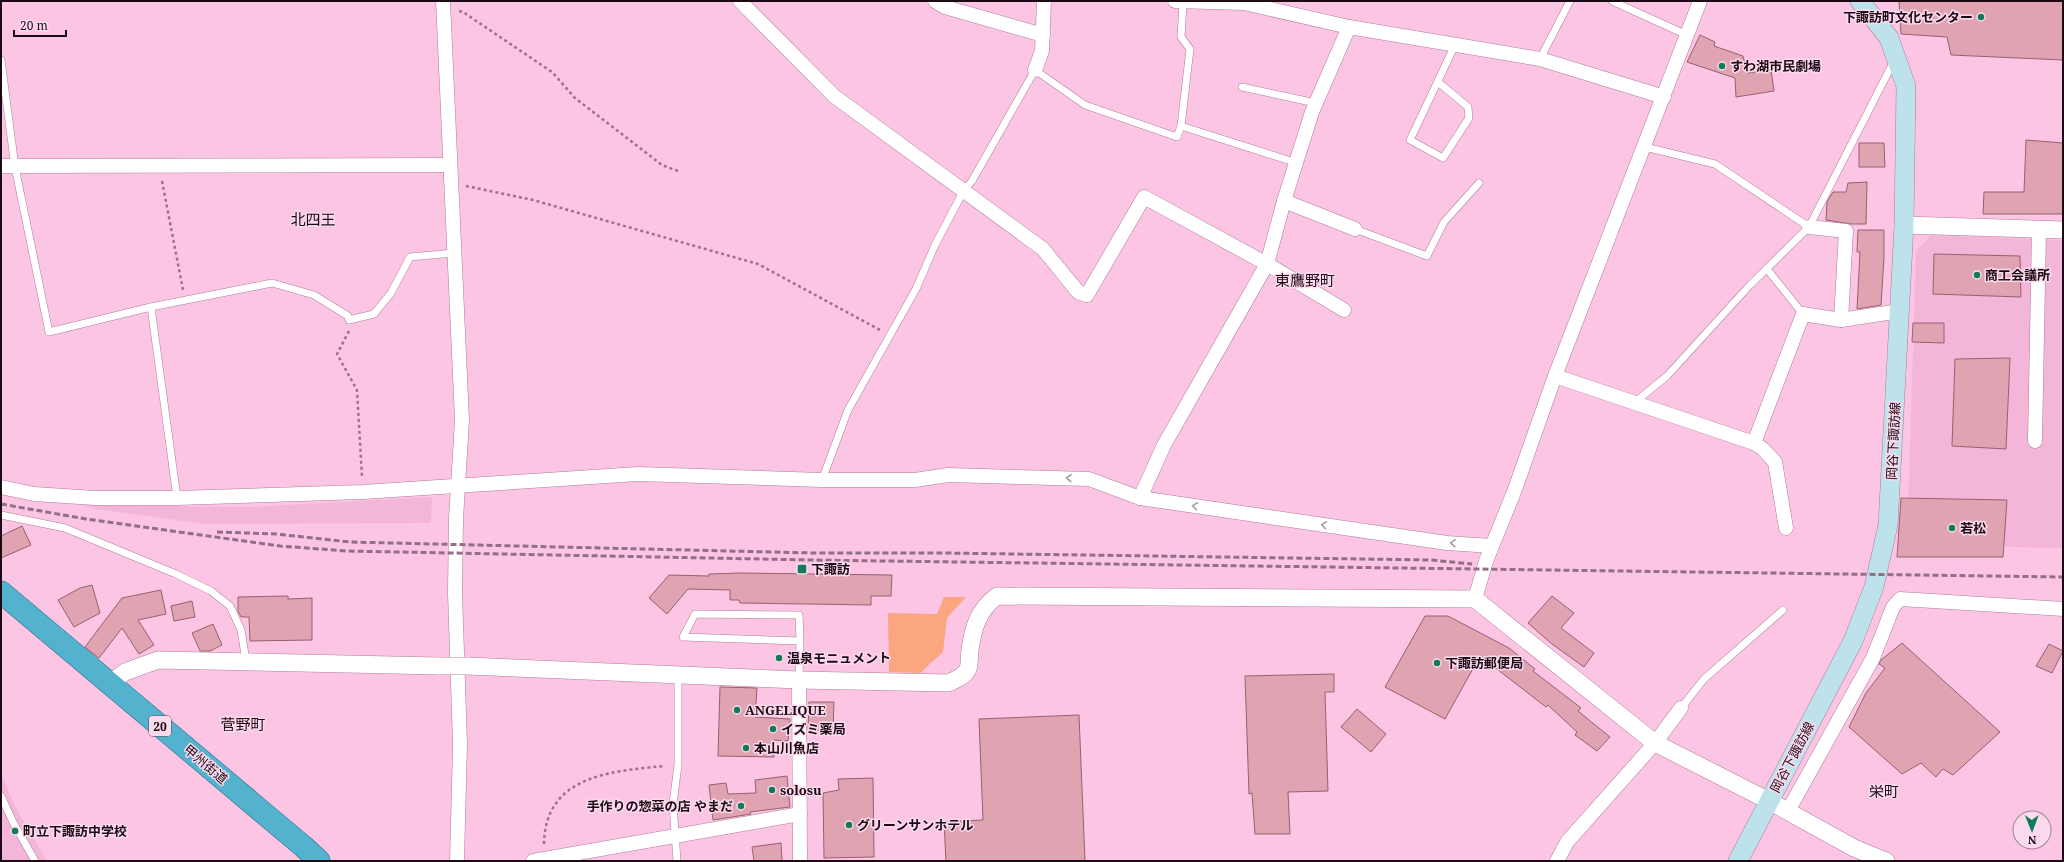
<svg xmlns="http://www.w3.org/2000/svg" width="2064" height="862" font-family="'Noto Serif','Noto Sans JP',serif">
  <rect width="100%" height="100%" fill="#fcc5e4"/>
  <!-- built -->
  <g fill="#f3b6d9">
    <polygon points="1931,235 2063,240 2063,548 1907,545 1916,251"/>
    <polygon points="432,497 431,523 205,524 95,509 84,505 249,507"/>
    <polygon points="1,774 15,806 47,861 1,861"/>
  </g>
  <!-- green -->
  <polygon fill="#fba581" points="944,597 966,597 947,618 943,652 920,673 889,672 888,613 937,614"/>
  <!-- building -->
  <g fill="#e0a3b1" stroke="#97606e">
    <polygon points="1899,1 2063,1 2063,60 1951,55 1947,37 1901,34"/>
    <polygon points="1700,35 1715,42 1714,46 1743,56 1747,73 1771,70 1774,91 1736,97 1735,78 1687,62"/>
    <polygon points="2026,140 2063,143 2063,214 1983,214 1984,192 2024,192"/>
    <polygon points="1859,143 1884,143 1885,167 1859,167"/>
    <polygon points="1867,182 1866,224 1851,224 1826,220 1827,202 1833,192 1846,192 1848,183"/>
    <polygon points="1858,230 1884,230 1884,258 1881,305 1857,309 1860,252 1857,252"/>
    <polygon points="1934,254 2020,256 2021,297 1933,294"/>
    <polygon points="1913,323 1944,323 1944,343 1912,342"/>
    <polygon points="2010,358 2006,449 1952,446 1955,359"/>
    <polygon points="1901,498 2007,500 2003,557 1897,557"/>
    <polygon points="22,526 31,545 1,558 1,536"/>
    <polygon points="740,573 892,575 891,596 871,596 871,605 740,603 739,600 730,600 730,590 688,589 667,614 649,598 669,575 709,576 709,574"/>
    <polygon points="92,585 100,613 74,627 58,600 80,588"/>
    <polygon points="161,590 166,614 138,620 154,645 139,654 122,628 99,658 85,647 122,598"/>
    <polygon points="288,596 288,599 312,598 312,640 250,641 249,617 241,617 238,611 238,597"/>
    <polygon points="1552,596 1574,613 1561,628 1594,653 1584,667 1552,644 1528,623"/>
    <polygon points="192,601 195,617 174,621 171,606"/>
    <polygon points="1425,616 1448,616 1509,648 1535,669 1533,671 1581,708 1578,711 1610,737 1597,751 1575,735 1577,732 1548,705 1546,707 1480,656 1445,719 1385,687"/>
    <polygon points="213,624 222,645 210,651 200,651 192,633"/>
    <polygon points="1902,643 2000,732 1953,775 1943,769 1936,777 1921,763 1902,774 1849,727 1866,693 1885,668 1879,664 1881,660"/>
    <polygon points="2049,644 2063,651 2052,673 2036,666"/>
    <polygon points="1334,674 1334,692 1325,692 1328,791 1288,792 1290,834 1255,834 1252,793 1249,794 1245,676"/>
    <polygon points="720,687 757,688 755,717 790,719 788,741 774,740 774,757 718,756"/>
    <polygon points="809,702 834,702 833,731 808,730"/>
    <polygon points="1357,709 1386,734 1371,752 1341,727"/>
    <polygon points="1079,715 1085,861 946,861 944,822 983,820 979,719"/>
    <polygon points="787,776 790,807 750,812 751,814 713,820 709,785 726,783 728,794 756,793 755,780"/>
    <polygon points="873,778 874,857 824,858 823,793 839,790 838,779"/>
    <polygon points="781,843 782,861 754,861 752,847"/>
  </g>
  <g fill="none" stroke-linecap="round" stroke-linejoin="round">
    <!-- service casing -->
    <g stroke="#af7c9a" stroke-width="8">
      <g id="service">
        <polyline points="1612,1 1687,35"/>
        <polyline points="1540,59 1570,1"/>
        <polyline points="1,60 15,167 49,332 151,307 272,283 314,295 348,316 349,320 374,314 391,293 410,257 454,253"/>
        <polyline points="1438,82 1468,107 1469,118 1443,158 1410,140 1455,45"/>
        <polyline points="1242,87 1316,103"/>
        <polyline points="1181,126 1190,49 1181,37 1183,3"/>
        <polyline points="1645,147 1715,164 1809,227"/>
        <polyline points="1355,229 1427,256 1444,222 1479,183"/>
        <polyline points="1767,269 1803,314"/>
        <polyline points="151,307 177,498"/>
        <polyline points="1635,402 1667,376 1749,286 1809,227 1894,61"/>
        <polyline points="822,480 848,410 916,289 935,245 964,190 972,181 1035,70 1085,105 1177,137 1181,126 1297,163"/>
        <polyline points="1,515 65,528 176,574 211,591 230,606 241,630 246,661"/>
        <polyline points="799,680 800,641 683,637 695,614 799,615 800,641"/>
        <polyline points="1681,708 1704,679 1783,610"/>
        <polyline points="1,796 13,822 35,861"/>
        <polyline points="677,861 673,804 678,765 678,674"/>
      </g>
    </g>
    <!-- minor casing -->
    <g stroke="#af7c9a" stroke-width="15">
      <g id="minor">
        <polyline points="443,1 462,420 456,519 455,593 460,744 457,861"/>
        <polyline points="740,1 834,96 1043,249 1078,292 1087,295 1144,197 1267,264 1344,310"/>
        <polyline points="935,1 945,7 1043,35"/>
        <polyline points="1175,1 1244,3 1349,27 1540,59 1664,97"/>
        <polyline points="1035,70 1042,51 1044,1"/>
        <polyline points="1,166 450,165"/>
        <polyline points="1284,201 1355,229"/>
        <polyline points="1809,227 1846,231 1841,320"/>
        <polyline points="1555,376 1754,443 1763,449 1775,462 1786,528"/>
        <polyline points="2035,441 2039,229"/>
        <polyline points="1754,443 1803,314 1841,320 1900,311"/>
        <polyline points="1,487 34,494 95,498 177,498 363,492 638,474 822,480 915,480 948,475 1089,479 1140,498 1447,543 1492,546"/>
        <polyline points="1140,498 1164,445 1267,264 1284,201 1312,112 1349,27"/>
        <polyline points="1475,599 1486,561 1514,492 1555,376 1700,1"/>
        <polyline points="799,680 800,861"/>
        <polyline points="1788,811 1873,658 1893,607 1900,599 2063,609"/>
        <polyline points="533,861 800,814"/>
        <polyline points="1557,861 1567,842 1655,743 1681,708"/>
      </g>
    </g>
    <!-- tertiary casing -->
    <g stroke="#af7c9a" stroke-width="18">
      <g id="tertiary">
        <polyline points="1904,225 2063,230"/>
        <path d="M467,666L799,680L948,683C955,680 964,677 968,669C970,663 969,656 970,650C973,628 978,610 997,596L1475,599L1655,743L1769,801L1854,848L1886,861"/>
        <polyline points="109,684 125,672 158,660 439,666"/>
      </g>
    </g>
    <!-- secondary casing -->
    <g stroke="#af7c9a" stroke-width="20">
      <polyline id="secondary" points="1738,861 1853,641 1874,587 1888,525 1904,225 1906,86 1889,38 1860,1"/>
    </g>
    <!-- trunk casing -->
    <g stroke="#236a84" stroke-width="23">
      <polyline id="trunk" points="1,592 304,847 319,861"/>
    </g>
    <!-- path -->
    <g stroke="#9a7389" stroke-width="2.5" stroke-dasharray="3 3" stroke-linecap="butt">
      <polyline points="459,11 463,12 552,72 575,98 662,165 678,171"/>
      <polyline points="162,181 183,290"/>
      <polyline points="466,186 533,200 758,264 880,330"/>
      <polyline points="349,331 337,354 357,390 362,477"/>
      <path d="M544,844C545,775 612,771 665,766"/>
    </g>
    <!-- service -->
    <use href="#service" stroke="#fff" stroke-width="7"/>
    <!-- minor -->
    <use href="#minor" stroke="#fff" stroke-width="14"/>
    <!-- tertiary -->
    <use href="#tertiary" stroke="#fff" stroke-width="17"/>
    <!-- secondary -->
    <use href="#secondary" stroke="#bee2ec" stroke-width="19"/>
    <!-- trunk -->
    <use href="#trunk" stroke="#53b2ce" stroke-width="22"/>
    <!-- rail -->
    <g stroke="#946e84" stroke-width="3" stroke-dasharray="6 3" stroke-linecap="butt">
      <polyline points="1,504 86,519 280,546 347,551 812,560 2063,577"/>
      <polyline points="217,532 276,534 350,542 813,553 945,553 1431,560 1472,564"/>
    </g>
    <!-- tertiary-bridge casing -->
    <g stroke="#af7c9a" stroke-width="18" stroke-linecap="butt">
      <polyline id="tertiary-bridge" points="439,666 467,666"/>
    </g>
    <!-- tertiary-bridge -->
    <use href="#tertiary-bridge" stroke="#fff" stroke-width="17"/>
  </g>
  <!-- one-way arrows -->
  <defs><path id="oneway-chevron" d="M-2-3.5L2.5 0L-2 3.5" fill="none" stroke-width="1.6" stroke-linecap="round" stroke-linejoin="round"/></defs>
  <g stroke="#a49da1">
    <use href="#oneway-chevron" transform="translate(1069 478) rotate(-178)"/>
    <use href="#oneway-chevron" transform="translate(1195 506) rotate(-172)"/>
    <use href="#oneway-chevron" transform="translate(1324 525) rotate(-172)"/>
    <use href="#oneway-chevron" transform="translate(1453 543) rotate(-176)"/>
  </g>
  <!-- markers -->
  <g fill="#0f7c58" stroke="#fcdaed" stroke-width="1.5">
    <circle cx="1981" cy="17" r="4"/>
    <circle cx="1722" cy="66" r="4"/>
    <circle cx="1977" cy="275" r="4"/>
    <circle cx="1952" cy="528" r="4"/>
    <rect x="797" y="564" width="10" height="10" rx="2"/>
    <circle cx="779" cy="658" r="4"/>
    <circle cx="1437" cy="663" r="4"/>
    <circle cx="737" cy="710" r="4"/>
    <circle cx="773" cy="729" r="4"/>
    <circle cx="746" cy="748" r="4"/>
    <circle cx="772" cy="790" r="4"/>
    <circle cx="741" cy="806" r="4"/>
    <circle cx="849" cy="825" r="4"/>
    <circle cx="15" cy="831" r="4"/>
  </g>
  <g text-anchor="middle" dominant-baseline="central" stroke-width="3" stroke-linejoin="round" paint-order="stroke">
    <!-- shield labels -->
    <rect fill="#fcdaed" stroke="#5e4855" stroke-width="1" x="149" y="716" width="22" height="20" rx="3"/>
    <g font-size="12" font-weight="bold" fill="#1b0914">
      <text x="160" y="726">20</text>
    </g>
    <!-- poi labels -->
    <g font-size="13" font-weight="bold" fill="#1b0914" stroke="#fcdaed" text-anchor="start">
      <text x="1973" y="17" text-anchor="end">下諏訪町文化センター</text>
      <text x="1730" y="66">すわ湖市民劇場</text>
      <text x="1985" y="275">商工会議所</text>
      <text x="1960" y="528">若松</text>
      <text x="811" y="569">下諏訪</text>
      <text x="787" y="658">温泉モニュメント</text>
      <text x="1445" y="663">下諏訪郵便局</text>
      <text x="745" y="710">ANGELIQUE</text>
      <text x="781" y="729">イズミ薬局</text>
      <text x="754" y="748">本山川魚店</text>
      <text x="780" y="790">solosu</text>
      <text x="733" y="806" text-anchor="end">手作りの惣菜の店 やまだ</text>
      <text x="857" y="825">グリーンサンホテル</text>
      <text x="23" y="831">町立下諏訪中学校</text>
    </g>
    <!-- street labels -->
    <g font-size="13" fill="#1b0914" stroke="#fcdaed">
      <text transform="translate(1893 441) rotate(-87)">岡谷下諏訪線</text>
      <text transform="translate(1792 757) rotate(-62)">岡谷下諏訪線</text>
      <text transform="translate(206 764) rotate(40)">甲州街道</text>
    </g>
    <!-- quarter labels -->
    <g font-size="15" fill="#1b0914" stroke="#fcdaed">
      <text x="313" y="219">北四王</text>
      <text x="1305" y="280">東鷹野町</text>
      <text x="243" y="724">菅野町</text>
      <text x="1884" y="791">栄町</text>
    </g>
  </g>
  <!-- border -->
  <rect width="2064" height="862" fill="none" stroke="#1b0914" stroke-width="4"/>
  <!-- north arrow -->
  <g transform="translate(2032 830) rotate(179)"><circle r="19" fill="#fcdaed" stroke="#a28696"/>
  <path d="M0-3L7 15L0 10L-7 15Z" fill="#0f7c58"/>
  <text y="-6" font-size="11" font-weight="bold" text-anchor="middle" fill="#1b0914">N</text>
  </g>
  <!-- scale -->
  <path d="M14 30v6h52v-6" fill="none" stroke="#1b0914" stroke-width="2"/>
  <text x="20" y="30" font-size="12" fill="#1b0914" stroke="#fcdaed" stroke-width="3" paint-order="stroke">20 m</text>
</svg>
